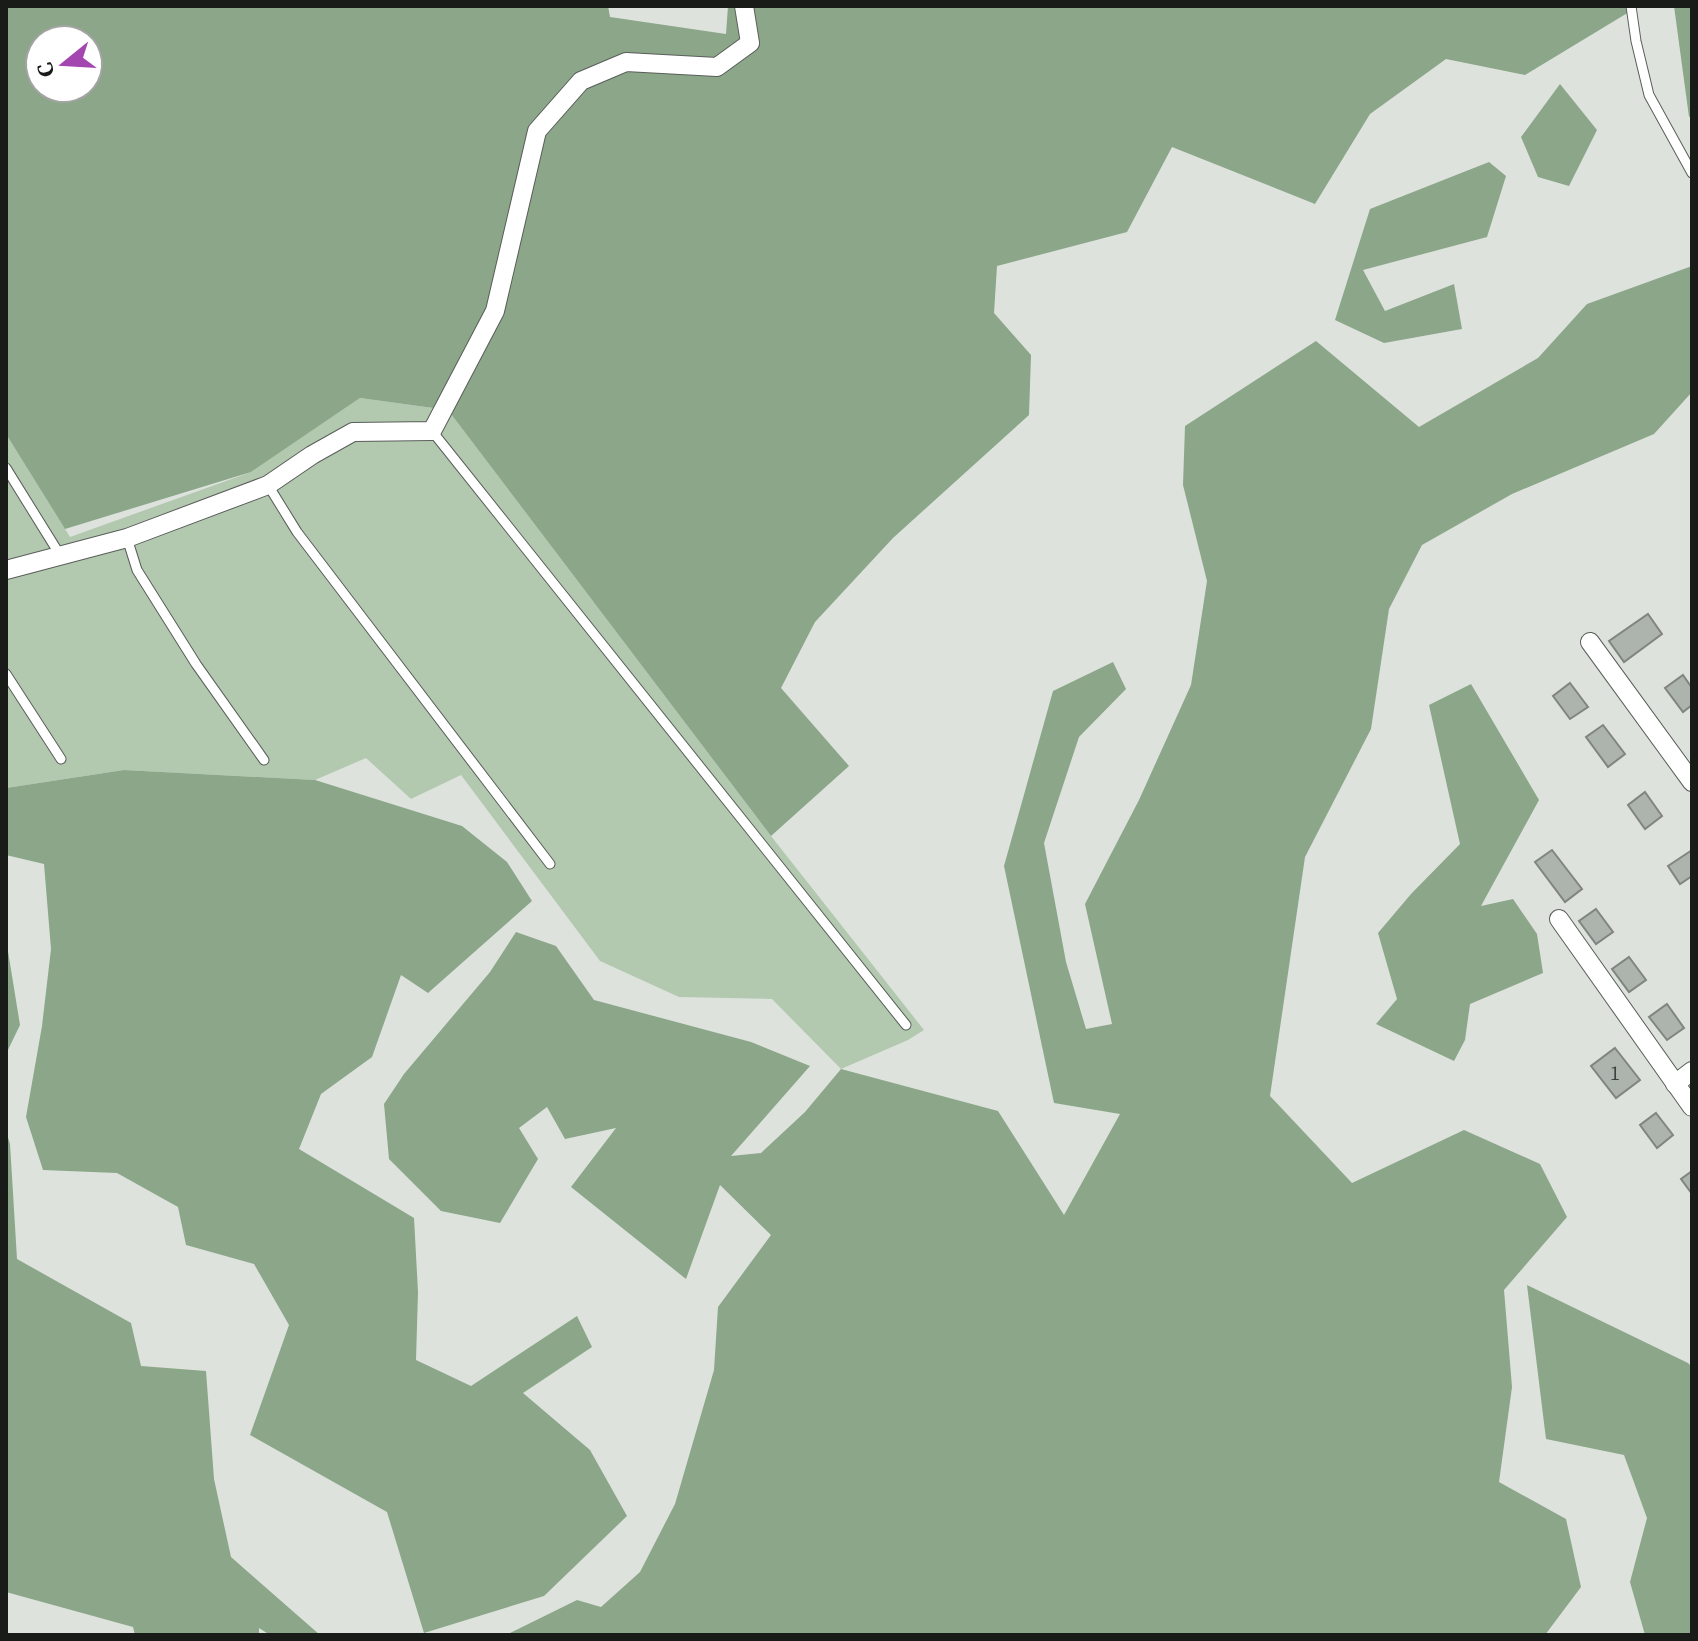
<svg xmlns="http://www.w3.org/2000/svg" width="1698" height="1641" font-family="'Source Serif 4',serif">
  <rect width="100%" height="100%" fill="#dde3dc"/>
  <!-- green -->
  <polygon fill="#b2c9b0" points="360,398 448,410 771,836 924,1030 908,1040 841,1069 772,999 679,997 600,961 461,775 411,799 366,758 315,780 124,770 6,788 6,434 70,537 251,472"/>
  <!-- forest -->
  <g fill="#8ba689" fill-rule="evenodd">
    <path d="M6,6H608L610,17L726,34L728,6H1639L1525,75L1446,59L1370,114L1315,204L1172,147L1127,232L997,266L994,313L1031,355L1029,415L893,538L815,622L781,688L849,766L771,836L448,410L360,398L251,472L65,529L6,434ZM40,40H88V88H40Z"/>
    <polygon points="1674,6 1692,6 1692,116 1689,117"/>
    <polygon points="1560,84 1597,130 1569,186 1538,177 1521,137"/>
    <polygon points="1489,162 1506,176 1487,237 1363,270 1385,311 1454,284 1462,329 1384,343 1335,320 1370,209"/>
    <polygon points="1692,266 1692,392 1654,434 1512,494 1422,545 1389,609 1371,729 1305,857 1270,1096 1352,1183 1464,1130 1540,1164 1567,1217 1504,1290 1512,1387 1499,1482 1566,1519 1581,1587 1545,1635 506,1635 577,1600 601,1607 640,1572 675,1504 714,1370 718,1307 771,1235 720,1185 686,1279 571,1187 616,1128 565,1139 547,1107 519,1128 538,1159 500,1223 441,1211 389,1159 384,1104 404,1074 490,972 516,932 556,946 594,1000 751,1042 810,1066 731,1156 761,1153 805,1112 841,1069 998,1111 1064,1215 1120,1114 1054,1103 1004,866 1053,691 1113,662 1126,689 1079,737 1044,843 1066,962 1086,1029 1112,1024 1085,904 1139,800 1191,685 1207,581 1183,485 1185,426 1316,341 1419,427 1538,358 1587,304"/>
    <polygon points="1471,684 1539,800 1481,906 1513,899 1537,934 1543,973 1470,1004 1465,1040 1454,1061 1376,1024 1397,999 1378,933 1411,894 1460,844 1429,705"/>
    <polygon points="124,770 315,780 462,826 507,862 532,901 428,993 401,975 372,1057 321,1094 299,1149 414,1218 418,1292 416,1360 471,1386 577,1316 592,1347 523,1393 590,1450 627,1516 544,1596 424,1633 387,1512 250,1435 289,1325 254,1264 186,1245 178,1207 117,1173 43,1170 26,1117 42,1026 51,949 44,864 6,855 6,788"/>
    <polygon points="6,939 20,1025 6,1054"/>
    <polygon points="6,1131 10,1144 17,1259 131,1323 141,1366 206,1371 214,1479 231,1557 320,1635 270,1635 259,1628 259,1635 135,1635 133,1627 6,1592"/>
    <polygon points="1527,1285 1688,1363 1692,1367 1692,1635 1645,1635 1630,1582 1647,1518 1624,1455 1546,1439"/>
  </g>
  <!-- building -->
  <g fill="#adb3ad" stroke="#80857f" stroke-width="2">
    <polygon points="1648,614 1662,634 1624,662 1609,641"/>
    <polygon points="1683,675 1692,688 1692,705 1683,712 1665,688"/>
    <polygon points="1570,683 1588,707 1570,719 1553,696"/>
    <polygon points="1603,725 1625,754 1608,767 1586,737"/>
    <polygon points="1645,792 1662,816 1645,829 1628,805"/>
    <polygon points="1552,850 1582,889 1565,902 1535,862"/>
    <polygon points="1692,850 1692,876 1680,884 1668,866"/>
    <polygon points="1596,909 1613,932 1596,944 1579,921"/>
    <polygon points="1629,957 1646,980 1629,992 1612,969"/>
    <polygon points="1667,1004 1684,1028 1667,1040 1649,1017"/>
    <polygon points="1615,1048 1640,1080 1616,1098 1591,1066"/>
    <polygon points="1656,1113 1673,1135 1657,1148 1640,1125"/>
    <polygon points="1692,1171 1692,1194 1681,1179"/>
  </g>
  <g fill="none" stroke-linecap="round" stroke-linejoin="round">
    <!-- service casing -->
    <g stroke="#595e59" stroke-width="11">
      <g id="service">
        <polyline points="1631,6 1636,41 1649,95 1692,173"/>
        <polyline points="432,431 906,1025"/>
        <polyline points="6,468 60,555"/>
        <polyline points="268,485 297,532 550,864"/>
        <polyline points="127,538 137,570 196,664 264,760"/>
        <polyline points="6,674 61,759"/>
      </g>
    </g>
    <!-- minor casing -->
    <g stroke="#595e59" stroke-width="20">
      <g id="minor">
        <polyline points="6,570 127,538 268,485 312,455 353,432 432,431 495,311 537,131 581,81 626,62 717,67 750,43 744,6"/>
        <polyline points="1590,642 1692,782"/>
        <polyline points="1559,919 1692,1107"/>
        <polyline points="1675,1084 1692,1071"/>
      </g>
    </g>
    <!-- service -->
    <use href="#service" stroke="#fff" stroke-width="9"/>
    <!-- minor -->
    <use href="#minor" stroke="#fff" stroke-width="18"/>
  </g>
  <g text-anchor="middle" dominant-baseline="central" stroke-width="6" stroke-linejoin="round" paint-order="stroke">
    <!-- number labels -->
    <g font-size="20" fill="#3e413e">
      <text x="1615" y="1073">1</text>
    </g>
  </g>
  <!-- border -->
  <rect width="1698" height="1641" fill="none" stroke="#191b19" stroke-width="16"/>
  <!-- north arrow -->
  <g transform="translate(64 64) rotate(252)"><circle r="38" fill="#ffffff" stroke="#a3a4a3" stroke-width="2"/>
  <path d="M0-6L14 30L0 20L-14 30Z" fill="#a446b0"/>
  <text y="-12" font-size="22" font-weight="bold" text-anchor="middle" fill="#191b19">С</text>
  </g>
</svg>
